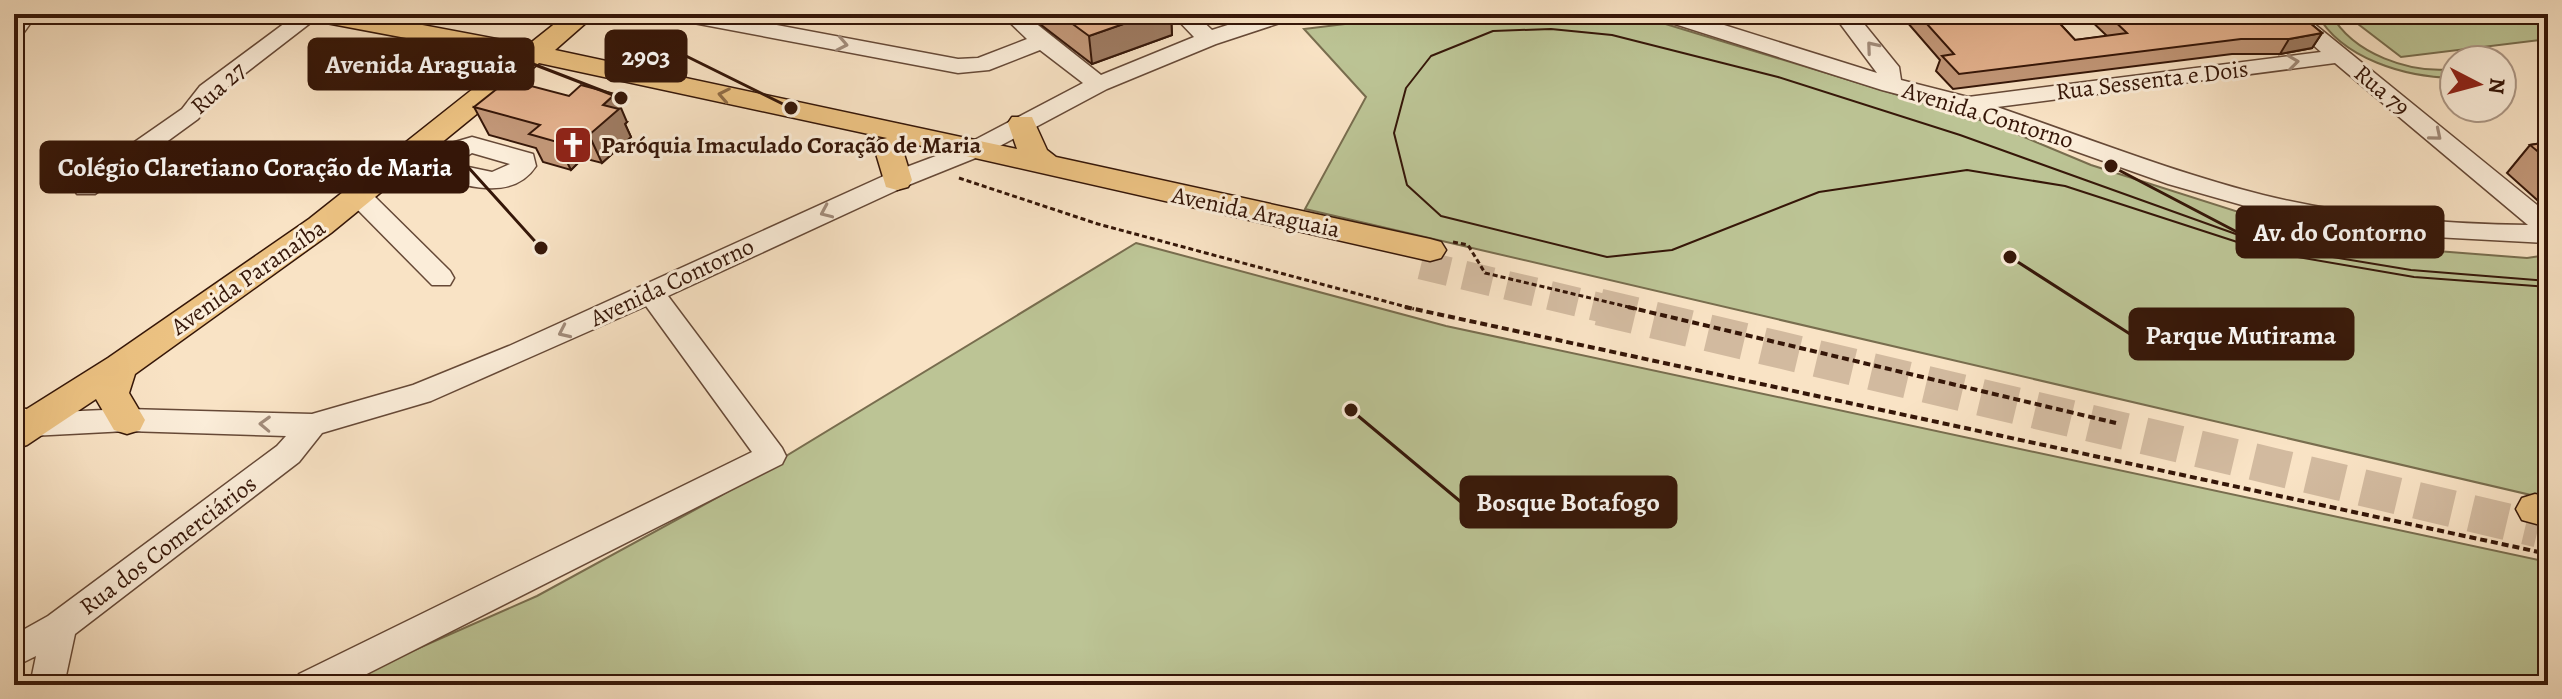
<svg xmlns="http://www.w3.org/2000/svg" width="2562" height="699" font-family="Alegreya,serif">
  <rect width="100%" height="100%" fill="#f9e3c5"/>
  <filter id="stains"><feTurbulence type="fractalNoise" baseFrequency=".0025" numOctaves="4"/><feColorMatrix values="0 0 0 0 .2 0 0 0 0 .09 0 0 0 0 .02 0 0 0 .5 -.17"/></filter>
  <radialGradient id="worn" r=".72"><stop offset=".6" stop-color="#630" stop-opacity="0"/><stop offset="1" stop-color="#630" stop-opacity=".3"/></radialGradient>
  <!-- green -->
  <g fill="#bcc495" stroke="#786d4e" stroke-width="2">
    <polygon points="1427,14 1615,14 1646,18 1993,124 2091,165 2298,231 2411,249 2527,258 2548,255 2548,499 1305,209 1366,97 1304,29"/>
    <path d="M2317,14H2331C2353,54 2410,74 2454,69V78C2405,77 2342,59 2317,14Z"/>
    <polygon points="2345,14 2524,14 2548,30 2548,39 2401,57"/>
    <polygon points="1136,243 1446,326 2548,562 2548,685 335,685 537,596 722,495"/>
  </g>
  <g fill="none" stroke-linecap="round" stroke-linejoin="round">
    <!-- major-tunnel-far1 -->
    <polyline stroke="#d2ba9f" stroke-width="29" stroke-dasharray="29 15" stroke-linecap="butt" points="1421,265 1607,309"/>
    <!-- major-tunnel -->
    <polyline stroke="#d2ba9f" stroke-width="37" stroke-dasharray="37 19" stroke-linecap="butt" points="1599,307 2538,529"/>
    <!-- minor casing -->
    <g stroke="#664937" stroke-width="3">
      <g id="minor">
        <polygon points="37,14 22,35 14,37 15,14"/>
        <polygon points="297,14 322,14 216,96 198,119 95,194 77,194 74,188 77,182 182,109 200,86"/>
        <polygon points="672,14 718,14 958,59 978,58 1027,39 1001,14 1024,14 1101,75 1194,37 1172,14 1195,14 1212,30 1262,14 1295,14 1292,19 1216,44 1107,89 983,155 906,186 668,296 782,448 786,456 782,464 345,685 294,685 299,674 752,452 646,306 431,401 322,433 299,462 75,634 64,685 30,685 36,656 14,667 14,635 48,616 277,446 286,436 127,431 31,436 14,429 14,404 35,413 127,409 312,414 413,385 509,346 888,174 965,145 1083,83 1040,50 989,70 958,73 683,21"/>
        <path d="M1656,14H1689L1877,73L1833,14H1856L1899,67L1901,80L1968,97L2321,52L2278,14H2302L2548,214V243L2397,235L2263,211L2168,184L1959,110L1882,90L1659,19ZM2335,63L2528,225C2438,224 2350,216 2263,195C2172,172 2085,137 1997,107Z"/>
        <path d="M472,137L533,154L536,166C507,211 437,176 399,162L396,157L408,149L432,157L448,144ZM472,153L510,164L492,172L454,164Z"/>
        <polygon points="359,188 368,190 450,271 454,278 450,285 432,285 350,202 346,196 350,190"/>
      </g>
    </g>
    <!-- major casing -->
    <g stroke="#351608" stroke-width="3">
      <g id="major">
        <polygon points="308,14 364,14 528,45 567,14 596,14 555,50 1017,149 1008,123 1012,117 1032,117 1047,150 1056,157 1430,239 1441,242 1446,250 1441,258 1430,261 900,141 912,180 908,187 897,190 886,187 874,147 879,140 887,138 539,63 331,233 135,374 129,393 145,420 140,430 127,434 114,430 96,399 27,445 14,449 14,417 108,358 309,219 512,58 321,22 312,20"/>
        <polygon points="2535,494 2548,497 2548,527 2522,520 2516,509 2522,498"/>
      </g>
    </g>
    <!-- path-far1 -->
    <g stroke="#351608" stroke-width="3" stroke-dasharray="5 3" stroke-linecap="butt">
      <polyline points="959,178 1098,224 1414,309"/>
      <polyline points="1453,242 1468,245 1485,273 1637,309"/>
    </g>
    <!-- path -->
    <g stroke="#351608" stroke-width="4" stroke-dasharray="7 4" stroke-linecap="butt">
      <polyline points="1405,307 2548,554"/>
      <polyline points="1628,307 2116,423"/>
    </g>
    <!-- minor -->
    <use href="#minor" fill="#fbedd9" fill-rule="evenodd"/>
    <!-- major -->
    <use href="#major" fill="#ecc282" fill-rule="evenodd"/>
    <!-- tram -->
    <polyline stroke="#351608" stroke-width="2" points="2548,281 2411,270 2272,247 1960,135 1778,77 1612,35 1551,29 1493,31 1431,56 1406,88 1394,133 1407,185 1441,216 1607,257 1672,250 1819,192 1967,170 2065,186 2268,252 2414,277 2548,287"/>
  </g>
  <!-- wall -->
  <g fill="#c29778" stroke="#351608" stroke-width="2">
    <polygon points="1027,14 1171,14 1172,35 1092,64"/>
    <polygon points="1900,14 2051,14 2075,40 2107,36 2084,14 2299,14 2322,33 2312,48 2280,54 2232,54 1953,89 1936,71 1940,60"/>
    <polygon points="474,107 627,122 625,124 631,137 602,163 583,158 571,170 543,162 536,148 489,135"/>
    <polygon points="2548,142 2548,206 2545,207 2507,173 2530,145"/>
  </g>
  <!-- shaded-wall -->
  <g fill="#9e7b62" stroke="#351608" stroke-width="2">
    <polygon points="1152,14 1171,14 1172,35 1092,64 1089,36"/>
    <polygon points="2322,33 2312,48 2280,54 2289,39"/>
    <polygon points="615,94 627,122 625,124 631,137 602,163 589,135 603,105"/>
    <polygon points="570,130 583,158 571,170 557,142"/>
  </g>
  <!-- building -->
  <g fill="#e2b08c" stroke="#351608" stroke-width="2">
    <polygon points="1059,14 1152,14 1089,36"/>
    <polygon points="1918,14 2051,14 2075,40 2127,33 2107,14 2299,14 2322,33 2289,39 2241,39 1959,74 1942,56 1954,54"/>
    <polygon points="508,80 569,96 581,85 615,94 603,105 619,109 589,135 570,130 557,142 529,134 540,125 474,107"/>
    <polygon points="2548,142 2548,160 2530,145"/>
  </g>
  <!-- one-way arrows -->
  <defs><path id="oneway-chevron" d="M-2-3.5L2.5 0L-2 3.5" fill="none" stroke-width="1.6" stroke-linecap="round" stroke-linejoin="round" transform="scale(2)"/></defs>
  <g stroke="#a28c7b">
    <use href="#oneway-chevron" transform="translate(842 44) rotate(11)"/>
    <use href="#oneway-chevron" transform="translate(1872 47) rotate(-130)"/>
    <use href="#oneway-chevron" transform="translate(2293 62) rotate(-7)"/>
    <use href="#oneway-chevron" transform="translate(2436 135) rotate(40)"/>
    <use href="#oneway-chevron" transform="translate(826 212) rotate(156)"/>
    <use href="#oneway-chevron" transform="translate(564 332) rotate(155)"/>
    <use href="#oneway-chevron" transform="translate(265 424) rotate(-178)"/>
  </g>
  <use stroke="#906c45" href="#oneway-chevron" transform="translate(724 95) rotate(-169)"/>
  <!-- icons -->
  <defs>
    <g id="church-square" transform="scale(2)"><rect x="-9" y="-9" width="18" height="18" rx="4" fill="#8f2418" stroke="#fbedd9"/><path d="M-1.2-6h2.4v3.5h3.3v2.4h-3.3V6h-2.4V-.1h-3.3v-2.4h3.3Z" fill="#fff"/></g>
  </defs>
  <g fill-rule="evenodd">
    <use href="#church-square" x="573" y="145"/>
  </g>
  <g text-anchor="middle" dominant-baseline="central" stroke-width="6" stroke-linejoin="round" paint-order="stroke">
    <!-- street labels -->
    <g font-size="24" fill="#351608" stroke="#fbedd9">
      <text transform="translate(2152 80) rotate(-7)">Rua Sessenta e Dois</text>
      <text transform="translate(218 88) rotate(-42)">Rua 27</text>
      <text transform="translate(2382 90) rotate(40)">Rua 79</text>
      <text transform="translate(1988 115) rotate(17)">Avenida Contorno</text>
      <text transform="translate(1256 212) rotate(12)">Avenida Araguaia</text>
      <text transform="translate(248 277) rotate(-35)">Avenida Paranaíba</text>
      <text transform="translate(672 282) rotate(-25)">Avenida Contorno</text>
      <text transform="translate(168 545) rotate(-37)">Rua dos Comerciários</text>
    </g>
    <!-- poi labels -->
    <g font-size="24" font-weight="bold" fill="#351608" stroke="#fbedd9" text-anchor="start">
      <text x="601" y="145">Paróquia Imaculado Coração de Maria</text>
    </g>
  </g>
  <!-- callouts -->
  <path fill="none" stroke="#351608" stroke-width="3" d="M791 108L686 56M621 98L533 64M541 248L468 167M2111 166L2237 232M2010 257L2130 334M1351 410L1461 502"/>
  <g fill="#351608" stroke="#fbedd9" stroke-width="3">
    <circle cx="791" cy="108" r="8"/>
    <circle cx="621" cy="98" r="8"/>
    <circle cx="541" cy="248" r="8"/>
    <circle cx="2111" cy="166" r="8"/>
    <circle cx="2010" cy="257" r="8"/>
    <circle cx="1351" cy="410" r="8"/>
  </g>
  <g fill="#351608" stroke="#351608" stroke-width="3">
    <rect x="606" y="31" width="80" height="50" rx="8"/>
    <rect x="309" y="39" width="224" height="50" rx="8"/>
    <rect x="41" y="142" width="427" height="50" rx="8"/>
    <rect x="2237" y="207" width="206" height="50" rx="8"/>
    <rect x="2130" y="309" width="223" height="50" rx="8"/>
    <rect x="1461" y="477" width="215" height="50" rx="8"/>
  </g>
  <g font-size="26" text-anchor="middle" font-weight="bold" fill="#fff">
    <text x="646" y="65">2903</text>
    <text x="421" y="73">Avenida Araguaia</text>
    <text x="255" y="176">Colégio Claretiano Coração de Maria</text>
    <text x="2340" y="241">Av. do Contorno</text>
    <text x="2241" y="344">Parque Mutirama</text>
    <text x="1568" y="511">Bosque Botafogo</text>
  </g>
  <!-- margin -->
  <rect width="2562" height="699" fill="none" stroke="#f9e3c5" stroke-width="48"/>
  <rect x="16" y="16" width="2530" height="667" fill="none" stroke="#351608" stroke-width="4"/>
  <rect x="24" y="24" width="2514" height="651" fill="none" stroke="#351608" stroke-width="2"/>
  <!-- north arrow -->
  <g transform="translate(2478 84) rotate(96)"><circle r="38" fill="#fbedd9" stroke="#ac9785" stroke-width="2"/>
  <path d="M0-6L14 30L0 20L-14 30Z" fill="#8f2418"/>
  <text y="-12" font-size="22" font-weight="bold" text-anchor="middle" fill="#351608">N</text>
  </g>
  <rect width="100%" height="100%" filter="url(#stains)"/>
  <rect width="100%" height="100%" fill="url(#worn)"/>
</svg>
